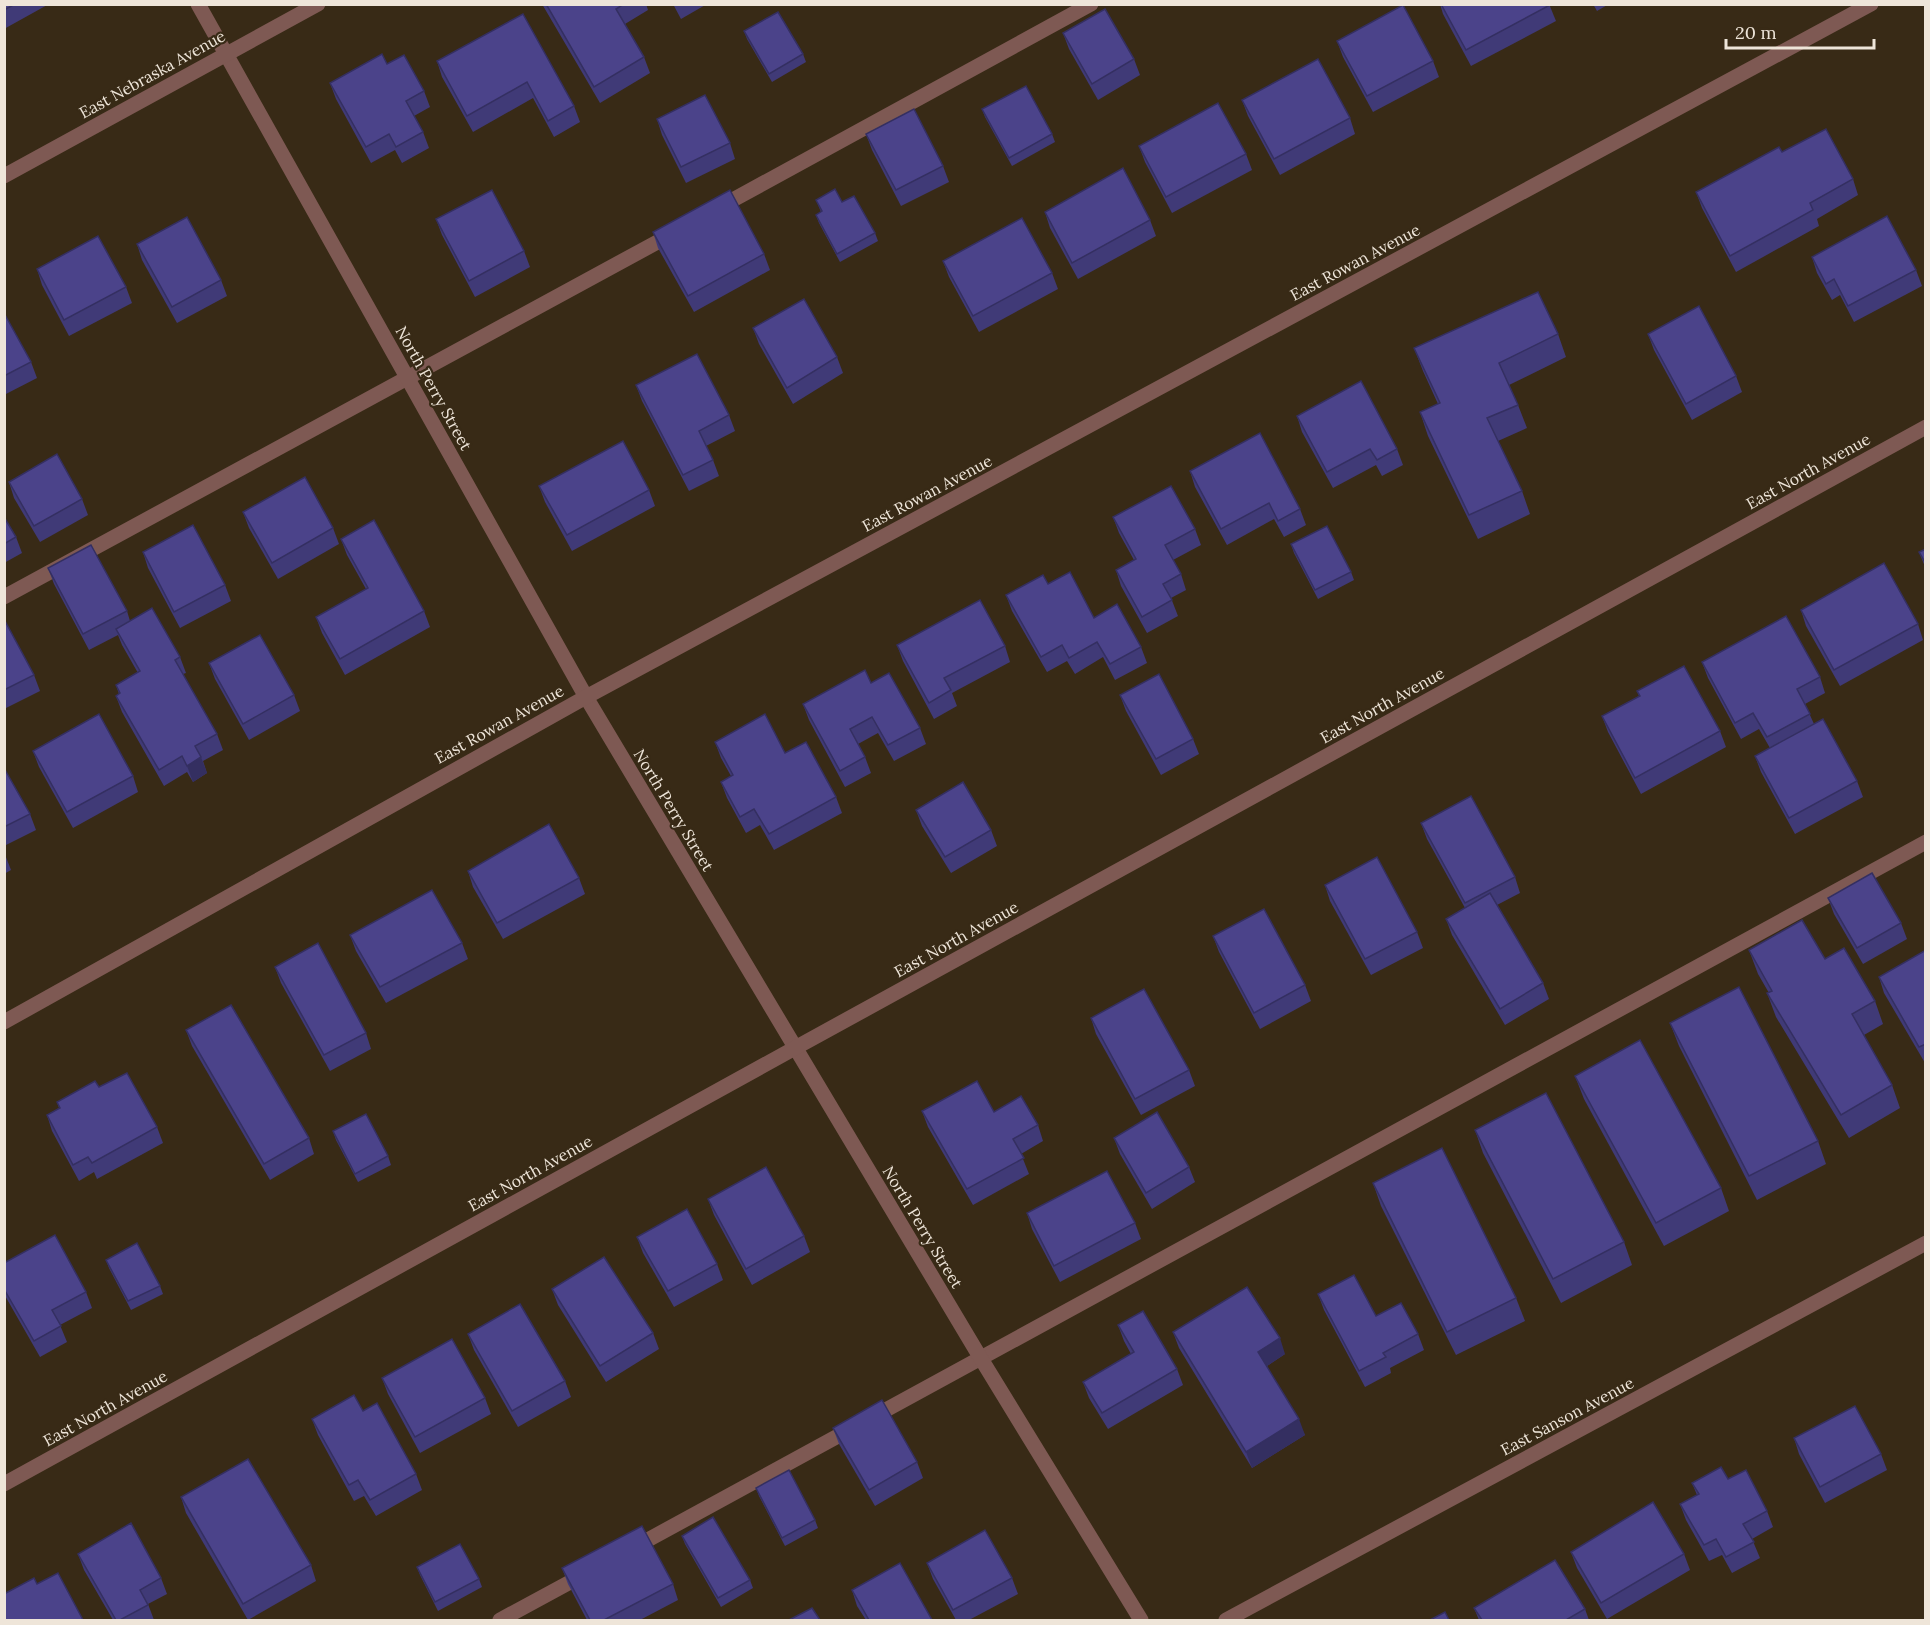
<svg xmlns="http://www.w3.org/2000/svg" width="1930" height="1625" font-family="Lora,serif">
  <rect width="100%" height="100%" fill="#382a16"/>
  <g fill="none" stroke-linecap="round" stroke-linejoin="round">
    <!-- service -->
    <g stroke="#7e5953" stroke-width="15">
      <polyline points="718,208 1091,4"/>
      <polyline points="4,597 674,233"/>
      <polyline points="633,1548 1926,842"/>
      <polyline points="500,1620 585,1574"/>
    </g>
    <!-- minor -->
    <g stroke="#7e5953" stroke-width="15">
      <polyline points="198,4 586,697 980,1357 1141,1620"/>
      <polyline points="4,176 318,4"/>
      <polyline points="4,1484 795,1048 1926,427"/>
      <polyline points="1226,1620 1926,1243"/>
    </g>
    <!-- tertiary -->
    <polyline stroke="#7e5953" stroke-width="15" points="4,1022 586,697 1871,4"/>
  </g>
  <!-- wall -->
  <g fill="#403a77">
    <polygon points="4,4 49,4 4,29"/>
    <polygon points="542,4 646,4 648,10 625,24 644,57 650,73 600,103"/>
    <polygon points="673,4 707,4 681,19"/>
    <polygon points="1440,4 1549,4 1556,21 1471,66 1443,14"/>
    <polygon points="1593,4 1609,4 1597,11"/>
    <polygon points="523,14 574,106 580,122 554,137 533,98 473,132 442,77 437,61"/>
    <polygon points="744,31 803,54 806,62 772,82 747,39"/>
    <polygon points="1063,33 1134,59 1140,75 1098,100 1069,49"/>
    <polygon points="1337,41 1433,61 1439,77 1373,112 1343,57"/>
    <polygon points="387,64 424,91 430,107 414,116 423,132 429,148 402,163 395,150 371,163 336,99 330,83"/>
    <polygon points="1242,100 1350,118 1355,134 1280,175 1248,116"/>
    <polygon points="982,109 1052,134 1055,142 1012,166 985,117"/>
    <polygon points="657,119 730,143 735,159 686,183 662,135"/>
    <polygon points="866,134 943,166 949,182 901,206 872,150"/>
    <polygon points="1139,146 1246,154 1252,170 1172,213 1145,162"/>
    <polygon points="1782,152 1853,179 1858,195 1817,219 1819,226 1736,272 1702,208 1696,192"/>
    <polygon points="816,200 842,202 875,233 878,241 840,262 819,223 816,215 821,212"/>
    <polygon points="1045,212 1150,220 1156,236 1078,279 1050,228"/>
    <polygon points="436,219 524,251 530,267 475,297 442,235"/>
    <polygon points="653,232 764,254 770,270 694,312 658,248"/>
    <polygon points="137,244 221,280 227,296 177,323 142,260"/>
    <polygon points="1812,257 1916,270 1922,286 1854,322 1840,295 1832,300 1817,273"/>
    <polygon points="943,261 1052,273 1058,289 979,332 949,277"/>
    <polygon points="37,269 126,287 132,303 69,336 42,285"/>
    <polygon points="4,313 31,362 37,378 4,395"/>
    <polygon points="753,328 837,357 843,373 793,404 759,344"/>
    <polygon points="1558,334 1566,357 1509,385 1518,405 1527,428 1498,441 1522,491 1530,514 1478,539 1428,436 1420,412 1438,404 1423,371 1414,348"/>
    <polygon points="1648,334 1736,376 1742,392 1692,420 1654,350"/>
    <polygon points="636,385 729,415 735,431 706,446 713,460 719,476 689,491 642,401"/>
    <polygon points="1297,416 1397,449 1403,465 1382,476 1376,465 1333,488 1302,432"/>
    <polygon points="1190,471 1300,509 1306,525 1284,537 1274,519 1227,545 1195,487"/>
    <polygon points="9,482 82,499 88,515 40,542 14,498"/>
    <polygon points="539,486 649,490 655,506 572,551 545,502"/>
    <polygon points="243,512 333,528 339,544 278,579 249,528"/>
    <polygon points="4,517 16,537 22,553 4,563"/>
    <polygon points="1113,517 1195,529 1201,545 1173,560 1181,574 1186,590 1171,598 1178,616 1147,633 1121,586 1116,570 1134,560 1119,533"/>
    <polygon points="341,539 424,611 430,627 345,675 322,633 316,617 366,589 347,555"/>
    <polygon points="1291,544 1351,572 1354,580 1318,599 1294,553"/>
    <polygon points="1926,549 1926,569 1919,552"/>
    <polygon points="143,552 225,585 231,601 180,628 148,568"/>
    <polygon points="48,568 127,611 130,621 180,657 186,673 183,674 217,734 223,750 203,761 207,773 193,782 187,772 164,786 122,712 116,696 119,694 116,685 138,673 122,645 118,635 89,650 54,584"/>
    <polygon points="1048,584 1094,618 1141,647 1147,663 1115,680 1103,657 1075,674 1067,661 1047,672 1012,611 1006,595"/>
    <polygon points="1801,610 1918,624 1923,640 1840,686 1806,626"/>
    <polygon points="4,621 34,675 40,691 4,709"/>
    <polygon points="897,645 1005,646 1010,662 952,693 957,706 934,719 903,661"/>
    <polygon points="1702,662 1820,677 1825,693 1805,704 1814,724 1857,781 1863,797 1795,834 1761,772 1755,756 1770,748 1759,729 1741,739 1708,678"/>
    <polygon points="209,663 294,695 300,711 249,740 215,679"/>
    <polygon points="871,683 920,728 926,744 894,761 878,733 858,744 865,757 871,773 845,787 809,720 803,704"/>
    <polygon points="1637,691 1720,731 1726,747 1641,794 1608,732 1602,716 1639,696"/>
    <polygon points="1120,695 1193,739 1199,754 1161,775 1126,711"/>
    <polygon points="715,742 785,753 836,797 842,813 774,850 760,825 746,833 727,798 721,782 731,776 721,758"/>
    <polygon points="33,751 133,776 138,792 73,828 39,767"/>
    <polygon points="4,768 30,814 36,830 4,846"/>
    <polygon points="916,810 991,830 997,846 951,873 922,826"/>
    <polygon points="1421,823 1515,877 1520,893 1497,905 1543,983 1549,999 1505,1025 1452,935 1446,919 1465,908 1427,839"/>
    <polygon points="4,852 11,870 4,874"/>
    <polygon points="468,871 579,878 585,894 503,939 473,887"/>
    <polygon points="1325,885 1417,932 1423,948 1371,975 1330,901"/>
    <polygon points="1828,898 1901,923 1907,939 1863,964 1834,914"/>
    <polygon points="350,935 462,943 468,959 386,1003 356,951"/>
    <polygon points="1213,936 1305,985 1311,1001 1260,1029 1219,952"/>
    <polygon points="1749,950 1825,959 1875,1001 1883,1024 1864,1035 1892,1085 1900,1108 1849,1138 1776,1017 1767,993 1769,993 1758,974"/>
    <polygon points="1926,950 1926,1063 1925,1063 1884,993 1879,977"/>
    <polygon points="275,967 366,1033 371,1049 330,1071 281,983"/>
    <polygon points="1091,1018 1189,1070 1195,1086 1141,1115 1096,1034"/>
    <polygon points="1670,1023 1818,1141 1826,1164 1757,1200 1679,1046"/>
    <polygon points="186,1030 309,1138 314,1154 270,1180 192,1046"/>
    <polygon points="1575,1076 1721,1188 1729,1211 1664,1246 1584,1099"/>
    <polygon points="99,1087 157,1127 163,1143 97,1179 94,1172 79,1181 52,1131 47,1115 59,1108 57,1102"/>
    <polygon points="922,1111 994,1112 1038,1125 1043,1141 1021,1154 1029,1174 973,1205 928,1127"/>
    <polygon points="1475,1130 1624,1242 1632,1265 1561,1303 1483,1153"/>
    <polygon points="333,1131 388,1156 391,1165 358,1182 336,1140"/>
    <polygon points="1114,1138 1189,1167 1195,1182 1152,1209 1120,1154"/>
    <polygon points="1373,1183 1516,1298 1525,1321 1456,1355 1381,1206"/>
    <polygon points="708,1199 804,1236 810,1252 752,1285 714,1215"/>
    <polygon points="1027,1213 1135,1223 1141,1239 1060,1282 1032,1229"/>
    <polygon points="637,1237 717,1264 723,1280 674,1307 643,1253"/>
    <polygon points="106,1260 160,1286 163,1294 131,1310 109,1268"/>
    <polygon points="4,1263 86,1292 92,1308 60,1325 67,1342 40,1357 4,1294"/>
    <polygon points="552,1289 653,1333 659,1349 606,1382 558,1305"/>
    <polygon points="1318,1294 1418,1334 1424,1350 1390,1368 1391,1373 1365,1387 1324,1310"/>
    <polygon points="1118,1325 1177,1369 1183,1385 1108,1429 1089,1398 1083,1382 1131,1354 1124,1341"/>
    <polygon points="1173,1332 1285,1354 1267,1366 1305,1435 1252,1468 1179,1348"/>
    <polygon points="468,1334 565,1381 571,1397 518,1427 474,1350"/>
    <polygon points="382,1378 485,1398 491,1414 420,1453 388,1394"/>
    <polygon points="363,1411 416,1474 422,1490 376,1516 364,1496 354,1501 318,1435 312,1419"/>
    <polygon points="833,1428 917,1462 923,1478 875,1506 839,1444"/>
    <polygon points="1794,1438 1881,1454 1887,1470 1825,1503 1799,1454"/>
    <polygon points="1728,1479 1767,1511 1773,1527 1752,1539 1760,1558 1732,1573 1722,1555 1709,1561 1686,1520 1680,1504 1697,1495 1692,1483"/>
    <polygon points="756,1488 815,1520 818,1528 785,1546 759,1496"/>
    <polygon points="181,1497 311,1565 316,1581 248,1620 186,1513"/>
    <polygon points="682,1536 750,1580 753,1588 721,1607 685,1544"/>
    <polygon points="1571,1552 1684,1554 1690,1570 1607,1619 1577,1568"/>
    <polygon points="78,1554 161,1578 167,1594 148,1604 154,1620 113,1620 84,1570"/>
    <polygon points="927,1563 1012,1578 1018,1594 969,1620 956,1620 933,1579"/>
    <polygon points="417,1567 479,1579 482,1587 438,1611 420,1575"/>
    <polygon points="562,1568 673,1584 678,1600 640,1620 587,1620 568,1584"/>
    <polygon points="852,1590 932,1620 866,1620 857,1606"/>
    <polygon points="1474,1608 1585,1609 1589,1620 1479,1620"/>
  </g>
  <!-- shaded-wall -->
  <g fill="#342f61">
    <polygon points="201,757 207,773 193,782 187,766"/>
    <polygon points="1280,1338 1285,1354 1264,1368 1258,1352"/>
    <polygon points="1299,1419 1305,1435 1252,1468 1246,1452"/>
  </g>
  <!-- building -->
  <g fill="#4b438a" stroke="#342f61" stroke-width="1.5">
    <polygon points="4,4 15,4 4,10"/>
    <polygon points="546,4 624,4 616,9 644,57 594,87"/>
    <polygon points="1441,4 1549,4 1550,5 1466,50"/>
    <polygon points="1403,5 1433,61 1367,96 1337,41"/>
    <polygon points="1105,9 1134,59 1092,84 1063,33"/>
    <polygon points="778,12 803,54 769,74 744,31"/>
    <polygon points="523,14 574,106 548,121 527,82 467,116 437,61"/>
    <polygon points="382,54 387,64 404,55 424,91 406,101 423,132 396,147 389,134 366,147 330,83"/>
    <polygon points="1318,59 1350,118 1274,159 1242,100"/>
    <polygon points="1026,86 1052,134 1009,158 982,109"/>
    <polygon points="705,95 730,143 681,167 657,119"/>
    <polygon points="1218,103 1246,154 1166,197 1139,146"/>
    <polygon points="914,109 943,166 896,190 866,134"/>
    <polygon points="1826,129 1853,179 1810,203 1813,210 1730,256 1696,192 1779,147 1782,152"/>
    <polygon points="1123,168 1150,220 1072,263 1045,212"/>
    <polygon points="835,189 842,202 854,196 875,233 837,254 816,215 822,211 816,200"/>
    <polygon points="492,190 524,251 469,281 436,219"/>
    <polygon points="730,190 764,254 688,296 653,232"/>
    <polygon points="1887,216 1916,270 1848,306 1834,279 1826,284 1812,257"/>
    <polygon points="187,217 221,280 172,307 137,244"/>
    <polygon points="1022,218 1052,273 973,316 943,261"/>
    <polygon points="98,236 126,287 64,320 37,269"/>
    <polygon points="1538,292 1558,334 1499,363 1518,405 1487,418 1522,491 1469,515 1420,412 1440,403 1414,348"/>
    <polygon points="804,299 837,357 787,388 753,328"/>
    <polygon points="1699,306 1736,376 1686,404 1648,334"/>
    <polygon points="4,313 31,362 4,376"/>
    <polygon points="697,354 729,415 699,431 713,460 683,475 636,385"/>
    <polygon points="1361,381 1397,449 1377,460 1370,449 1327,472 1297,416"/>
    <polygon points="1260,433 1300,509 1278,521 1269,503 1221,529 1190,471"/>
    <polygon points="623,441 649,490 567,535 539,486"/>
    <polygon points="57,454 82,499 34,526 9,482"/>
    <polygon points="305,477 333,528 272,563 243,512"/>
    <polygon points="1171,486 1195,529 1165,545 1181,574 1163,584 1172,600 1142,617 1116,570 1136,559 1113,517"/>
    <polygon points="4,517 16,537 4,544"/>
    <polygon points="374,520 424,611 340,659 316,617 368,588 341,539"/>
    <polygon points="193,525 225,585 174,612 143,552"/>
    <polygon points="1327,526 1351,572 1315,590 1291,544"/>
    <polygon points="91,545 127,611 83,634 48,568"/>
    <polygon points="1926,549 1926,564 1919,552"/>
    <polygon points="1884,563 1918,624 1834,670 1801,610"/>
    <polygon points="1070,572 1094,618 1117,604 1141,647 1110,664 1097,642 1069,658 1062,645 1041,657 1006,595 1043,575 1048,584"/>
    <polygon points="980,600 1005,646 944,678 951,690 929,703 897,645"/>
    <polygon points="152,608 180,657 175,660 217,734 195,746 201,757 187,766 182,756 159,770 116,696 120,693 116,685 140,671 116,629"/>
    <polygon points="1786,616 1820,677 1797,689 1810,714 1767,737 1753,713 1735,723 1702,662"/>
    <polygon points="4,621 5,621 34,675 4,690"/>
    <polygon points="260,635 294,695 243,724 209,663"/>
    <polygon points="1684,666 1720,731 1635,778 1602,716 1640,696 1637,691"/>
    <polygon points="865,670 871,683 889,673 920,728 888,745 872,717 850,729 865,757 840,771 803,704"/>
    <polygon points="1159,674 1193,739 1156,759 1120,695"/>
    <polygon points="99,714 133,776 67,812 33,751"/>
    <polygon points="765,714 785,753 806,742 836,797 769,834 754,809 740,817 721,782 733,775 715,742"/>
    <polygon points="1823,719 1857,781 1789,818 1755,756"/>
    <polygon points="4,768 30,814 4,827"/>
    <polygon points="963,782 991,830 945,857 916,810"/>
    <polygon points="1471,796 1515,877 1465,903 1421,823"/>
    <polygon points="549,824 579,878 497,923 468,871"/>
    <polygon points="1377,857 1417,932 1365,959 1325,885"/>
    <polygon points="1872,873 1901,923 1857,948 1828,898"/>
    <polygon points="432,890 462,943 380,987 350,935"/>
    <polygon points="1490,893 1543,983 1500,1009 1446,919"/>
    <polygon points="1264,909 1305,985 1254,1013 1213,936"/>
    <polygon points="1802,920 1825,959 1844,948 1875,1001 1852,1014 1892,1085 1841,1115 1767,993 1772,991 1749,950"/>
    <polygon points="318,943 366,1033 324,1055 275,967"/>
    <polygon points="1926,950 1926,1044 1919,1047 1879,977"/>
    <polygon points="1739,987 1818,1141 1749,1176 1670,1023"/>
    <polygon points="1144,989 1189,1070 1135,1099 1091,1018"/>
    <polygon points="231,1005 309,1138 264,1164 186,1030"/>
    <polygon points="1640,1040 1721,1188 1656,1223 1575,1076"/>
    <polygon points="127,1073 157,1127 92,1163 88,1157 73,1165 47,1115 60,1108 57,1102 95,1081 99,1087"/>
    <polygon points="977,1081 994,1112 1021,1096 1038,1125 1013,1139 1024,1158 967,1189 922,1111"/>
    <polygon points="1546,1093 1624,1242 1553,1279 1475,1130"/>
    <polygon points="1157,1112 1189,1167 1146,1193 1114,1138"/>
    <polygon points="366,1114 388,1156 355,1174 333,1131"/>
    <polygon points="1442,1148 1516,1298 1447,1332 1373,1183"/>
    <polygon points="766,1167 804,1236 746,1269 708,1199"/>
    <polygon points="1107,1171 1135,1223 1054,1266 1027,1213"/>
    <polygon points="687,1209 717,1264 668,1291 637,1237"/>
    <polygon points="55,1235 86,1292 52,1310 61,1326 34,1341 4,1289 4,1263"/>
    <polygon points="137,1243 160,1286 128,1301 106,1260"/>
    <polygon points="604,1257 653,1333 600,1366 552,1289"/>
    <polygon points="1354,1275 1376,1316 1401,1303 1418,1334 1383,1353 1386,1357 1359,1371 1318,1294"/>
    <polygon points="1247,1287 1280,1338 1258,1352 1299,1419 1246,1452 1173,1332"/>
    <polygon points="520,1304 565,1381 512,1411 468,1334"/>
    <polygon points="1143,1311 1177,1369 1102,1413 1083,1382 1134,1352 1118,1325"/>
    <polygon points="452,1339 485,1398 415,1437 382,1378"/>
    <polygon points="354,1395 363,1411 377,1403 416,1474 370,1500 358,1480 349,1485 312,1419"/>
    <polygon points="882,1400 917,1462 869,1490 833,1428"/>
    <polygon points="1855,1406 1881,1454 1820,1487 1794,1438"/>
    <polygon points="248,1459 311,1565 243,1604 181,1497"/>
    <polygon points="1721,1467 1728,1479 1746,1470 1767,1511 1743,1524 1754,1542 1726,1557 1716,1539 1704,1545 1680,1504 1699,1494 1692,1483"/>
    <polygon points="789,1470 815,1520 782,1538 756,1488"/>
    <polygon points="1653,1502 1684,1554 1601,1603 1571,1552"/>
    <polygon points="713,1517 750,1580 718,1598 682,1536"/>
    <polygon points="131,1523 161,1578 140,1590 148,1605 120,1620 116,1620 78,1554"/>
    <polygon points="642,1526 673,1584 604,1620 590,1620 562,1568"/>
    <polygon points="985,1530 1012,1578 953,1610 927,1563"/>
    <polygon points="460,1544 479,1579 435,1602 417,1567"/>
    <polygon points="1555,1560 1585,1609 1566,1620 1482,1620 1474,1608"/>
    <polygon points="900,1563 932,1620 869,1620 852,1590"/>
    <polygon points="58,1573 83,1620 4,1620 4,1594 34,1578 37,1584"/>
    <polygon points="812,1608 820,1620 789,1620"/>
    <polygon points="1445,1612 1449,1620 1430,1620"/>
  </g>
  <g text-anchor="middle" dominant-baseline="central" stroke-width="4.5" stroke-linejoin="round" paint-order="stroke">
    <!-- street labels -->
    <g font-size="16" fill="#eee5d9" stroke="#382a16">
      <text transform="translate(152 74) rotate(-29)">East Nebraska Avenue</text>
      <text transform="translate(1355 262) rotate(-28)">East Rowan Avenue</text>
      <text transform="translate(434 388) rotate(61)">North Perry Street</text>
      <text transform="translate(1808 471) rotate(-29)">East North Avenue</text>
      <text transform="translate(927 493) rotate(-28)">East Rowan Avenue</text>
      <text transform="translate(1382 705) rotate(-29)">East North Avenue</text>
      <text transform="translate(499 724) rotate(-29)">East Rowan Avenue</text>
      <text transform="translate(674 810) rotate(59)">North Perry Street</text>
      <text transform="translate(956 939) rotate(-29)">East North Avenue</text>
      <text transform="translate(530 1173) rotate(-29)">East North Avenue</text>
      <text transform="translate(923 1227) rotate(59)">North Perry Street</text>
      <text transform="translate(105 1408) rotate(-29)">East North Avenue</text>
      <text transform="translate(1567 1416) rotate(-28)">East Sanson Avenue</text>
    </g>
  </g>
  <!-- border -->
  <rect width="1930" height="1625" fill="none" stroke="#eee5d9" stroke-width="12"/>
  <!-- scale -->
  <path d="M1726 39v9h148v-9" fill="none" stroke="#eee5d9" stroke-width="3"/>
  <text x="1735" y="39" font-size="18" fill="#eee5d9" stroke="#382a16" stroke-width="4.5" paint-order="stroke">20 m</text>
</svg>
